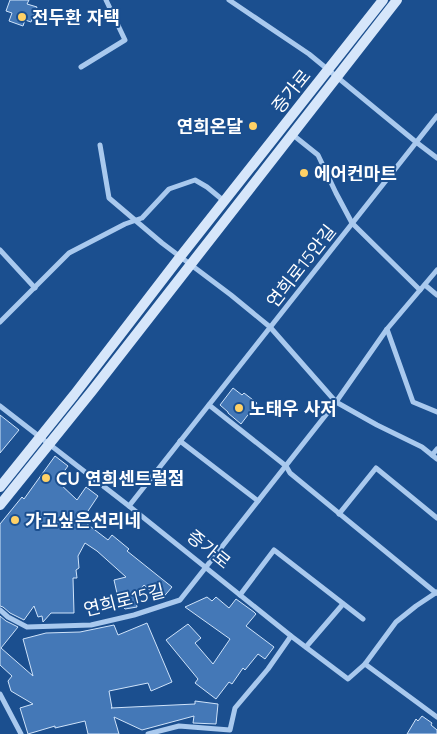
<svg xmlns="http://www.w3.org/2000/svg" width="437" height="734" font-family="Quicksand,'Noto Sans KR',sans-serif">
  <rect width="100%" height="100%" fill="#1b4f8f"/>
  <!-- building -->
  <g fill="#4478b7" stroke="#cfe3fa">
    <polygon points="10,0 29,0 27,4 37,7 31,22 25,20 23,26 9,21 12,13 6,11"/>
    <polygon points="233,388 242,395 244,393 257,403 241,424 228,413 228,412 220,405"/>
    <polygon points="0,415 19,430 0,453"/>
    <polygon points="55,456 68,466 57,481 77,500 86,487 98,496 82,520 108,540 112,535 129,549 127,551 172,587 161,600 144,585 135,596 137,607 125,609 119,602 114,580 126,577 97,551 85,543 78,556 79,568 76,570 77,578 73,578 74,613 51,613 43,622 42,616 38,617 34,606 24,620 10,613 3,607 0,606 0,524 22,497 24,499"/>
    <polygon points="207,597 212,601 216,597 229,608 236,599 254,612 256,614 246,626 274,647 265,659 258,654 245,670 243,668 232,684 229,682 216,699 195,683 198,679 166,640 188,624 201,638 195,643 213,664 230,639 185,607"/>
    <polygon points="0,616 6,621 18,627 1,648 33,676 23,639 46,633 80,632 114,625 118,635 147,623 172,682 151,691 148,683 109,691 112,708 111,708 195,704 195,701 218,704 216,724 193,723 194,716 142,730 114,717 119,734 88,734 85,721 55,728 55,726 28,734 20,708 33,704 11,691 8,681 12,676 0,665"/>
    <polygon points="422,716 432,723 431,725 437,730 437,734 407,734 416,719 418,721"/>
  </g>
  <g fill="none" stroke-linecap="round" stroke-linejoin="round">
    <!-- minor -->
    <g stroke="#a9c9ee" stroke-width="5">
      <polyline points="229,0 309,54 416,142 437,158"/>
      <polyline points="81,67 125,40 106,0"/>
      <polyline points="293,135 318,155 336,193 352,223 420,290"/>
      <polyline points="100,145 109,198 162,243 231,295 270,327 336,402 377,425 422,447 437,459"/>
      <polyline points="0,250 35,288"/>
      <polyline points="425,285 437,295"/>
      <polyline points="0,322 69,253 125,224 142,218 169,189 195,180 207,187 224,201"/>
      <polyline points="387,329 413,402 437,412"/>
      <polyline points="209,405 286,466 290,473 436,593"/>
      <polyline points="0,406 129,506 291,636 348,679 365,664 396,622 416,606 437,592"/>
      <polyline points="180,441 258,501"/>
      <polyline points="432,455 437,449"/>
      <polyline points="129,506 437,116"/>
      <polyline points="339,514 376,468 437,518"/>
      <polyline points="240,595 274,550 363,619"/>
      <polyline points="0,610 8,617 27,627 91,625 134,615 180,600 336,402 387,329 437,270"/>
      <polyline points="306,647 343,604"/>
      <polyline points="365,664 437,717"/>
      <polyline points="0,694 21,734"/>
      <polyline points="148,734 179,726 230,730 235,708 268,669 291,636"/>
    </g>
    <!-- secondary -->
    <g stroke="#d6e6fa" stroke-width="10">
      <polyline points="0,487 74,395 180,257 383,0"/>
      <polyline points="0,505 92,391 397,0"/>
    </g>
  </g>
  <!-- markers -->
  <g fill="#ffd166" stroke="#1b4f8f" stroke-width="2">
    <circle cx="22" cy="17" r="5"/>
    <circle cx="253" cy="126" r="5"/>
    <circle cx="304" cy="173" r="5"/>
    <circle cx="239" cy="408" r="5"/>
    <circle cx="46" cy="478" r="5"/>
    <circle cx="15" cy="520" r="5"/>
  </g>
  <g text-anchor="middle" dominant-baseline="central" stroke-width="4" stroke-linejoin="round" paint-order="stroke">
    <!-- poi labels -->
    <g font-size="18" font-weight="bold" fill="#fff" stroke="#1b4f8f" text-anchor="start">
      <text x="32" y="17">전두환 자택</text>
      <text x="243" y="126" text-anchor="end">연희온달</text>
      <text x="314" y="173">에어컨마트</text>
      <text x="249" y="408">노태우 사저</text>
      <text x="56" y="478">CU 연희센트럴점</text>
      <text x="25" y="520">가고싶은선리네</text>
    </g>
    <!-- street labels -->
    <g font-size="18" fill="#fff" stroke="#1b4f8f">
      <text transform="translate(291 91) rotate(-51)">증가로</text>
      <text transform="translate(301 266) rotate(-52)">연희로15안길</text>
      <text transform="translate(209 549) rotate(39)">증가로</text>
      <text transform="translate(124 600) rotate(-14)">연희로15길</text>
    </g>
  </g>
</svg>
